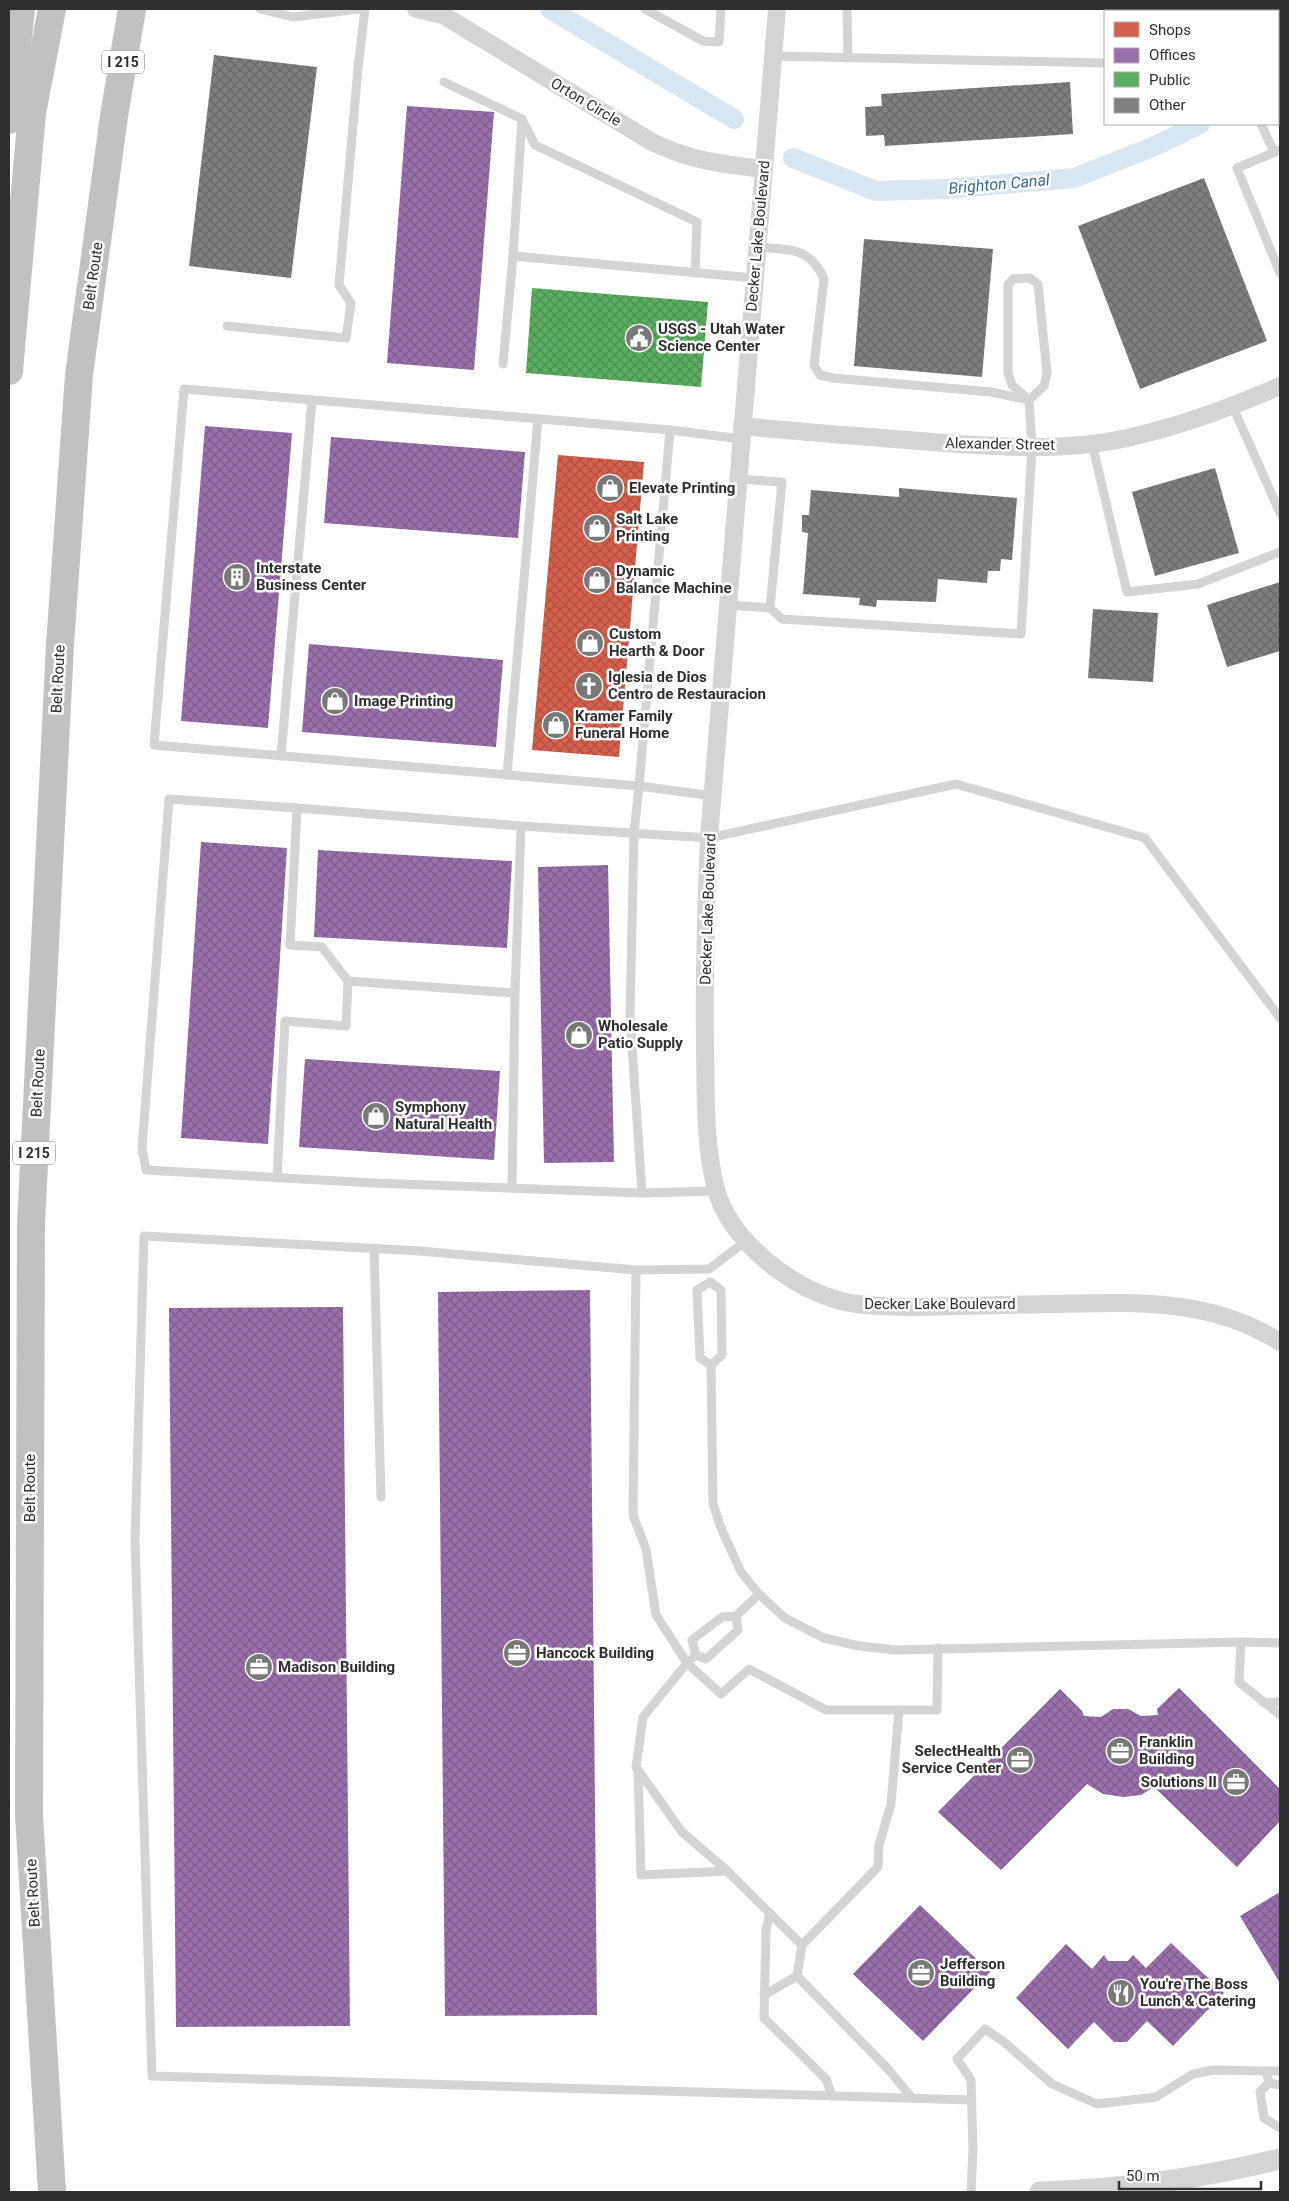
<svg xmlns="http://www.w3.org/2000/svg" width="1289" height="2201" font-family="Roboto,sans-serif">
  <defs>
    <pattern id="shops-cross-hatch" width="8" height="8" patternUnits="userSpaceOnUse" patternTransform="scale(1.25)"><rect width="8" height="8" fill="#d6604d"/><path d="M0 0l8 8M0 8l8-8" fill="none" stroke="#ae5040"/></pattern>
    <pattern id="offices-cross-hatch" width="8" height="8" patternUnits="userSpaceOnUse" patternTransform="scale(1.25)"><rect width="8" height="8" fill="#9970ab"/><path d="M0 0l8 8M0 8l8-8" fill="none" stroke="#7d5c8c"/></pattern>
    <pattern id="public-cross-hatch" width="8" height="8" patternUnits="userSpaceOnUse" patternTransform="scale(1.25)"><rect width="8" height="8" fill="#5aae61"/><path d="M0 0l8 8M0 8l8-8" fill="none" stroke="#4b8e50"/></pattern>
    <pattern id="building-cross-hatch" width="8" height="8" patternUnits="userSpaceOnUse" patternTransform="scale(1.25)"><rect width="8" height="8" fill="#7f7f7f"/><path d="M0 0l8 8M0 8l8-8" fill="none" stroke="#686868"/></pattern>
  </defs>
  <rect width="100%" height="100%" fill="#fff"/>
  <!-- shops -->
  <polygon fill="url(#shops-cross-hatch)" points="558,455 644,462 619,757 532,750"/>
  <!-- offices -->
  <g fill="url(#offices-cross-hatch)">
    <polygon points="407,106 494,112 474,370 387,363"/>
    <polygon points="205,426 292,433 268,728 181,721"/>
    <polygon points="331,437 525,452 518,538 324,523"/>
    <polygon points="309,644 503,660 496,747 302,732"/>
    <polygon points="201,842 287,848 268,1144 181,1138"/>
    <polygon points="318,850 512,861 507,948 314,937"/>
    <polygon points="608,865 614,1162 544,1163 538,867"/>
    <polygon points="305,1059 500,1071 494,1160 299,1147"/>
    <polygon points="590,1290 597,2015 445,2016 438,1292"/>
    <polygon points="343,1307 350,2026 176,2027 169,1308"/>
    <polygon points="1179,1688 1280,1789 1280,1821 1237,1867 1154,1787 1141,1795 1123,1797 1103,1794 1087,1784 1001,1870 938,1812 1060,1689 1082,1711 1084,1716 1101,1717 1113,1709 1128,1709 1141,1716 1158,1715 1157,1709"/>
    <polygon points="1280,1892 1280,1983 1240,1916"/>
    <polygon points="920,1905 990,1972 923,2041 853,1974"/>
    <polygon points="1171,1943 1224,1993 1173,2046 1147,2021 1127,2042 1114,2042 1094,2022 1068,2049 1016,1998 1066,1944 1092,1969 1104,1955 1108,1961 1128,1961 1133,1955 1146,1968"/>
  </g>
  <!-- public -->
  <polygon fill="url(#public-cross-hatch)" points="532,288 708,302 701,387 526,373"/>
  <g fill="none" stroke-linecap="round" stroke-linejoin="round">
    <!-- canal -->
    <g stroke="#d8e6f2" stroke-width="20">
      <polyline points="550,9 734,119"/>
      <polyline points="1278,85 1280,84"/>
      <polyline points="793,158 876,191 946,189 1074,178 1155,146 1200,124"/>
    </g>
  </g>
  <!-- building -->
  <g fill="url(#building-cross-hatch)">
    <polygon points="214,55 317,67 291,278 189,266"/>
    <polygon points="1070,82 1073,134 885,146 884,135 866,136 865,107 882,106 881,94"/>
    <polygon points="1204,178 1267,341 1140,389 1078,226"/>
    <polygon points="864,239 993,249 982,377 854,366"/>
    <polygon points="1215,468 1239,553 1155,576 1132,492"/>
    <polygon points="899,488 1017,498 1012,560 1001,559 1000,571 988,571 987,583 938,579 936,602 877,600 876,607 859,605 860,598 803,594 808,533 802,532 802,515 809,515 811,490 899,497"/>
    <polygon points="1280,582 1280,651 1227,667 1207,605"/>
    <polygon points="1093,609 1158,613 1153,682 1088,678"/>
  </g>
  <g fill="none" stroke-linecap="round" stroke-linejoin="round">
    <!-- service -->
    <g stroke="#d4d4d4" stroke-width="9">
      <polyline points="260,9 293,17 359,9"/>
      <polyline points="645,9 703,41 719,42 721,9"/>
      <polyline points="847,9 848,58"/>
      <polyline points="1278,11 1280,10"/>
      <polyline points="774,56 1105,63"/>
      <polyline points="444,82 522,119 513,256 754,278"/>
      <polyline points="1278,111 1280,109"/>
      <polyline points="522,119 535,145 697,222 695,273"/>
      <polyline points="1261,124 1274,152"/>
      <polyline points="1280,150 1237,168 1280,273"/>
      <polyline points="227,326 346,338 351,303 339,285 358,68 365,9"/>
      <polyline points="503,364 513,256"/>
      <polygon points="184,389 670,430 639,786 154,745"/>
      <polyline points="1233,407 1280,513"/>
      <polyline points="670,430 741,439"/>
      <polyline points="1092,443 1127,592 1198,584 1280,552"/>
      <polyline points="738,479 782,482 770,608"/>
      <path d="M728,605L770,608L782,619L1021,634L1032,447L1029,400L1012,385L1008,373V285L1013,279L1030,278L1038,284L1047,373L1044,386L1029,400L991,392L833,378L820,375L814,365L824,279C810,246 788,250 757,247"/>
      <polyline points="281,756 312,400"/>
      <polyline points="507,775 538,419"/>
      <polyline points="297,808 169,799 142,1148 146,1170 373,1183 642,1193 630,1016 634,833 639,786 713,796"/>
      <polyline points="521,826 515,993 348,981 322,947 290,945 297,808 521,826 709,838 956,784 1145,838 1280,1018"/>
      <polyline points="277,1178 285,1021 346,1026 348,981"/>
      <polyline points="512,1188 515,993"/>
      <polyline points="642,1193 717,1191"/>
      <polyline points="746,1241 709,1269 636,1270 420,1251 144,1236 135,1540 152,2076 972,2100"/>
      <polyline points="374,1248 381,1497"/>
      <polyline points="636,1270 633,1515 646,1549 656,1615 687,1663 643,1717 636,1767 682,1832 724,1868 802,1945 797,1976 888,2069 912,2098"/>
      <polygon points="710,1282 721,1290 722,1355 711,1365 700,1358 697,1290"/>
      <polyline points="711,1365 713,1504 721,1528 741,1572 759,1594 785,1618 824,1638 859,1646 896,1650 1241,1642 1280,1643"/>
      <polyline points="736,1616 738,1630 706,1659 696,1655 692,1640 722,1617 736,1616 759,1594"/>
      <polyline points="1241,1642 1239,1682 1280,1715"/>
      <polyline points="696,1655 687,1663 721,1694 749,1669 826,1710 937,1710 938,1648"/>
      <polyline points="1264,1703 1280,1702"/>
      <polyline points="638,1770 641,1875 728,1871"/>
      <polyline points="770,1913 766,1930 764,2018 826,2079 832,2096"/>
      <polyline points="802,1945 878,1867 879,1845 891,1804 899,1710"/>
      <polyline points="764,1995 797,1976"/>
      <polyline points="1266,2071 1280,2071"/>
      <polyline points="1280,2085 1269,2083 1260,2092 1264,2118 1280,2128"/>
      <polyline points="971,2192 973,2150 971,2080 957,2059 985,2029 1004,2042 1052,2084 1097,2104 1156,2097 1193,2074 1214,2070 1266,2071 1269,2083"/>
    </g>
    <!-- minor -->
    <g stroke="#d4d4d4" stroke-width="18">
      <path d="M416,9L443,15L652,142C691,161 722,164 764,169"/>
      <path d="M777,9L709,838C706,908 704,977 705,1046C706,1094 704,1143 716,1189C730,1241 791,1288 841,1301C864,1307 889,1306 912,1307C960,1306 1008,1305 1056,1304C1135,1302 1211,1298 1280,1342"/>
      <path d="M742,426C801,432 860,436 919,441C988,446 1059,453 1127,438C1180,426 1230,408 1280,386"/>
    </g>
    <!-- tertiary -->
    <path stroke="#d4d4d4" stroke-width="21" d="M1040,2192C1122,2190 1201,2178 1280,2159"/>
    <!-- motorway -->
    <g stroke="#c1c1c1" stroke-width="28">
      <polyline points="9,120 21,9"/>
      <polyline points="9,371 32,113 52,9"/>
      <polyline points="52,2192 29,1815 31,1224 60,645 79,375 114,116 132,9"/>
    </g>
  </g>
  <!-- icons -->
  <defs>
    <g id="civic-disc" transform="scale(1.4375)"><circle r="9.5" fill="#787878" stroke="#fff"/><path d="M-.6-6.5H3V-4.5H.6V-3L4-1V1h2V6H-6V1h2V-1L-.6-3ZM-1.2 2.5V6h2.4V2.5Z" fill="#fff"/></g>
    <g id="shop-disc" transform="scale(1.4375)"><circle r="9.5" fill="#787878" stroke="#fff"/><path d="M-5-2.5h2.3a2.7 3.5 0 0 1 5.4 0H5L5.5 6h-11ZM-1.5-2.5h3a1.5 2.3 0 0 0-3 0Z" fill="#fff"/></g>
    <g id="building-disc" transform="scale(1.4375)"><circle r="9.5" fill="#787878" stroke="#fff"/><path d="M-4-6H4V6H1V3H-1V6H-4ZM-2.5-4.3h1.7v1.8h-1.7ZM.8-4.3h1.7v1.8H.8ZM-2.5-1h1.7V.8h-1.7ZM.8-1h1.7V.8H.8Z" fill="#fff"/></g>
    <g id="church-disc" transform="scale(1.4375)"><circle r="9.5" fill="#787878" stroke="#fff"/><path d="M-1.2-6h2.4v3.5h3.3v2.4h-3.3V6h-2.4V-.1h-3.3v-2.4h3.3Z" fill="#fff"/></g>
    <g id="office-disc" transform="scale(1.4375)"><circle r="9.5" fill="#787878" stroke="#fff"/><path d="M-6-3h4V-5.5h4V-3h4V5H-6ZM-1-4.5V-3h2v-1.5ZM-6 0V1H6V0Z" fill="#fff"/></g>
    <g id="restaurant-disc" transform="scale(1.4375)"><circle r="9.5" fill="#787878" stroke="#fff"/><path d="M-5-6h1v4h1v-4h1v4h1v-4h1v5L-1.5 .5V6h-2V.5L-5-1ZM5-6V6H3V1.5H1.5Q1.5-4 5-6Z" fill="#fff"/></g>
  </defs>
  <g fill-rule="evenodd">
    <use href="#civic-disc" x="639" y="338"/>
    <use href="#shop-disc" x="610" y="488"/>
    <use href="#shop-disc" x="597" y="528"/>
    <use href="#building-disc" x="237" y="577"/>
    <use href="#shop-disc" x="597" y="580"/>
    <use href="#shop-disc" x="590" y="643"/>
    <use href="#church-disc" x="589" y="686"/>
    <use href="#shop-disc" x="335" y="701"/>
    <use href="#shop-disc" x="556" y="725"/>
    <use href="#shop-disc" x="579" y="1035"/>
    <use href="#shop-disc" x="376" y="1116"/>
    <use href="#office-disc" x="517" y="1653"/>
    <use href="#office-disc" x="259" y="1667"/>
    <use href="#office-disc" x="1120" y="1751"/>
    <use href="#office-disc" x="1020" y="1760"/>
    <use href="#office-disc" x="1236" y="1782"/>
    <use href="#office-disc" x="921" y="1973"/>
    <use href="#restaurant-disc" x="1121" y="1993"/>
  </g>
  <g text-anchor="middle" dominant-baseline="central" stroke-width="5" stroke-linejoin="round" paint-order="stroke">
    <!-- shield labels -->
    <g fill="#fff" stroke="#6d6d6d" stroke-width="1">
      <rect x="102" y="50.5" width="42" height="23" rx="4"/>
      <rect x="13" y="1141.5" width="42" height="23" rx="4"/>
    </g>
    <g font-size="14" font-weight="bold" fill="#2f2f2f">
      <text x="123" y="62">I 215</text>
      <text x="34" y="1153">I 215</text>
    </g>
    <!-- street labels -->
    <g font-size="15" fill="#2f2f2f" stroke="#fff">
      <text transform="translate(586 102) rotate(31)">Orton Circle</text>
      <text transform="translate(758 236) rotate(-85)">Decker Lake Boulevard</text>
      <text transform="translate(93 276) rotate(-82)">Belt Route</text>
      <text transform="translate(1000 444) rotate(1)">Alexander Street</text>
      <text transform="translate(58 679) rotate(-87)">Belt Route</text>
      <text transform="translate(708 909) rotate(-88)">Decker Lake Boulevard</text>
      <text transform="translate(38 1083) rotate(-87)">Belt Route</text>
      <text x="940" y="1304">Decker Lake Boulevard</text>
      <text transform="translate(30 1488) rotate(-90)">Belt Route</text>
      <text transform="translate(33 1893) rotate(-93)">Belt Route</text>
    </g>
    <!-- poi labels -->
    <g font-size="15" font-weight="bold" fill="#2f2f2f" stroke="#fff" text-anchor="start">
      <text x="658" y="329">USGS - Utah Water<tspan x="658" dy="17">Science Center</tspan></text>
      <text x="629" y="488">Elevate Printing</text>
      <text x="616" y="519">Salt Lake<tspan x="616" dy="17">Printing</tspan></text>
      <text x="256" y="568">Interstate<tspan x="256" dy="17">Business Center</tspan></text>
      <text x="616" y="571">Dynamic<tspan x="616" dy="17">Balance Machine</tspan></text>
      <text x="609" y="634">Custom<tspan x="609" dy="17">Hearth &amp; Door</tspan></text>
      <text x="608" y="677">Iglesia de Dios<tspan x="608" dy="17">Centro de Restauracion</tspan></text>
      <text x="354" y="701">Image Printing</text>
      <text x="575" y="716">Kramer Family<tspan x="575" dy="17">Funeral Home</tspan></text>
      <text x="598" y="1026">Wholesale<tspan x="598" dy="17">Patio Supply</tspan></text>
      <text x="395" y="1107">Symphony<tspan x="395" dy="17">Natural Health</tspan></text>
      <text x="536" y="1653">Hancock Building</text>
      <text x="278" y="1667">Madison Building</text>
      <text x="1139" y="1742">Franklin<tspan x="1139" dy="17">Building</tspan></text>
      <text x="1001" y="1751" text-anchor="end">SelectHealth<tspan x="1001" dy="17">Service Center</tspan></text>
      <text x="1217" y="1782" text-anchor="end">Solutions II</text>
      <text x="940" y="1964">Jefferson<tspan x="940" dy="17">Building</tspan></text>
      <text x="1140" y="1984">You're The Boss<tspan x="1140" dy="17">Lunch &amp; Catering</tspan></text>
    </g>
    <!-- water labels -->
    <g font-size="16" font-style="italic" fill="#3a6b93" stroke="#fff">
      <text transform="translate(999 184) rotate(-5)">Brighton Canal</text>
    </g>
  </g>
  <!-- border -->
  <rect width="1289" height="2201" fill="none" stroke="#2f2f2f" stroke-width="20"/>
  <!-- legend -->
  <rect x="1104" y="10" width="175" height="115" fill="#ffffff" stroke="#acacac"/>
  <rect x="1114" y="22" width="25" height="15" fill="#d6604d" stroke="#acacac"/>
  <text x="1149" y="35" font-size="15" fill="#2f2f2f">Shops</text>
  <rect x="1114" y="48" width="25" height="15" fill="#9970ab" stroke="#acacac"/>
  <text x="1149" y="60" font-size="15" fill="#2f2f2f">Offices</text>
  <rect x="1114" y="72" width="25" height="15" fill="#5aae61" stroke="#acacac"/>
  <text x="1149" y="85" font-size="15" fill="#2f2f2f">Public</text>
  <rect x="1114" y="98" width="25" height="15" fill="#7f7f7f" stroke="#acacac"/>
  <text x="1149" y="110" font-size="15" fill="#2f2f2f">Other</text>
  <!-- scale -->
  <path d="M1119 2181v8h142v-8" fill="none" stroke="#2f2f2f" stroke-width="2.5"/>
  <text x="1126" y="2181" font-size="15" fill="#2f2f2f" stroke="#ffffff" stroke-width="4" paint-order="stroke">50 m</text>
</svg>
